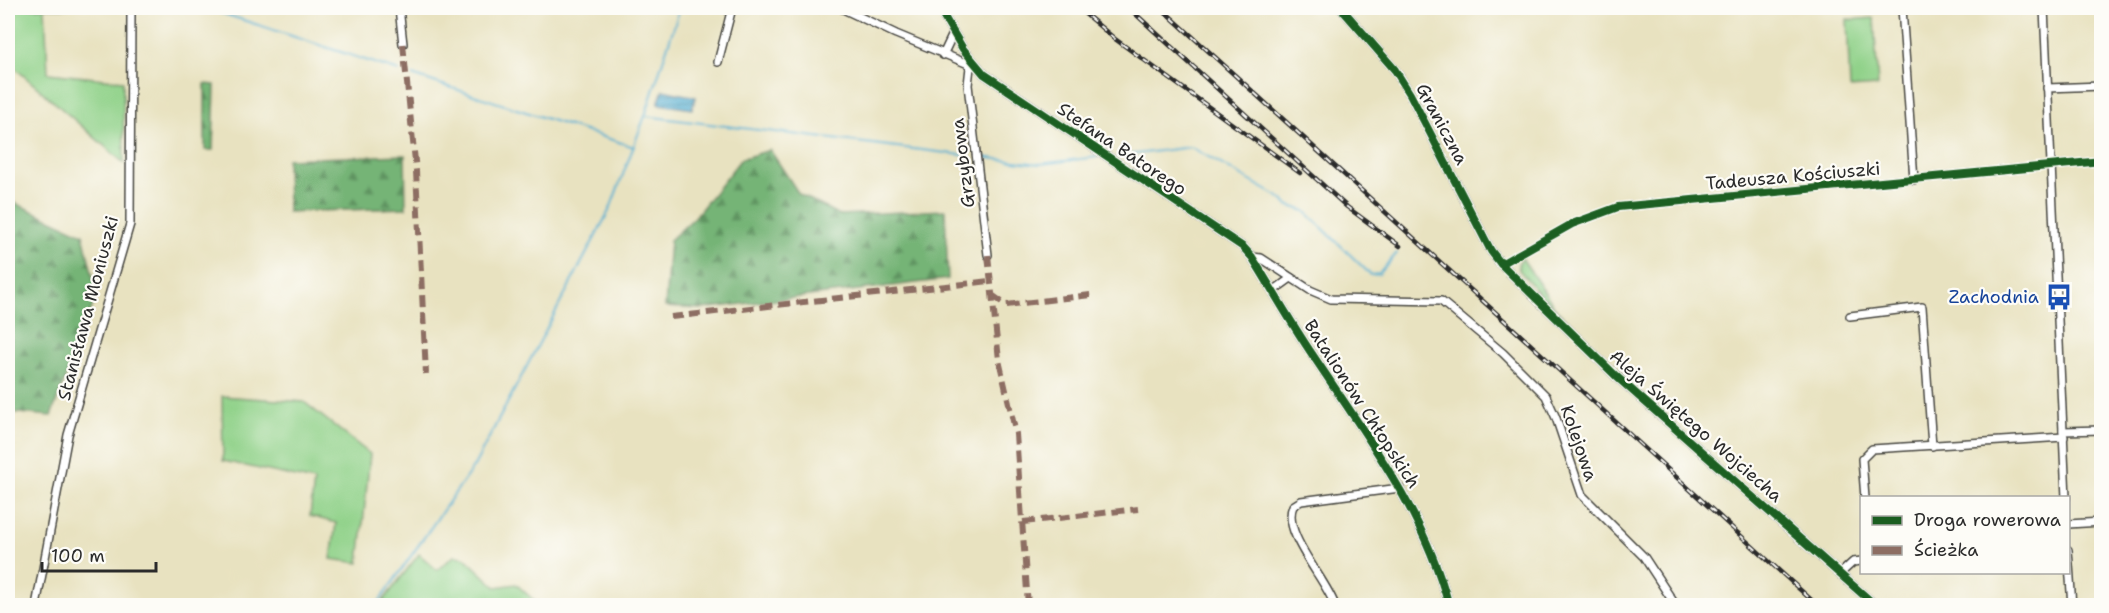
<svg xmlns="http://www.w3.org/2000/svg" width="2109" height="613" font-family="'Shantell Sans',sans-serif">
  <defs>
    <pattern id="forest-firs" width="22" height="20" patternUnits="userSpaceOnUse" patternTransform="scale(1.5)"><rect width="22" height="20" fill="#74b476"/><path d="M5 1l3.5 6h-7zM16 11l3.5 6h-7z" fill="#5f9361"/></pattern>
    <pattern id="water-rules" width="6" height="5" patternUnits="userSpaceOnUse" patternTransform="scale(1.5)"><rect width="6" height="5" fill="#55afd2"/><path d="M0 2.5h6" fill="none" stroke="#478fab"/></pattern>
  </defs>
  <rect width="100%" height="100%" fill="#fdfcf7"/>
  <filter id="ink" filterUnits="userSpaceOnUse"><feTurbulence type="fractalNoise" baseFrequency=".0167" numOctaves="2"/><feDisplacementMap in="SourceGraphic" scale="12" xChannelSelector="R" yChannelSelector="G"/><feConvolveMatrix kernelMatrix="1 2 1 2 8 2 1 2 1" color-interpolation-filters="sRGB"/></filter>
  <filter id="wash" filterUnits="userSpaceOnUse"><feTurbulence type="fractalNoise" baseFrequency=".008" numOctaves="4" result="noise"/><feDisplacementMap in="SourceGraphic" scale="24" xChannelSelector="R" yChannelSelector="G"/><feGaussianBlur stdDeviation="1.35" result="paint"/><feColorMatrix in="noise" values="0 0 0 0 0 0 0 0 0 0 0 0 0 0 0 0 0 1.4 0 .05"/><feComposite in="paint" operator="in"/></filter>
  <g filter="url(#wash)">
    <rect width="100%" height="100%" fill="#e8e2c0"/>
    <!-- grass -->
    <g fill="#91d28a" stroke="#5e7e5a" stroke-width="1.5">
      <polygon points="8,8 68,8 45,8 48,73 123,81 124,163 8,62"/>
      <polygon points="1874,18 1878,86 1850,88 1847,20"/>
      <polygon points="1522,258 1557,311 1627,378 1555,312 1519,270 1518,264"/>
      <polygon points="222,396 304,402 370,454 359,563 331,559 336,523 310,516 314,481 223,461"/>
      <polygon points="419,554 437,570 454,556 464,557 496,587 516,584 539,605 380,605"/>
    </g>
    <!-- forest -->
    <g fill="url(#forest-firs)" stroke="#507050" stroke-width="1.5">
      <polygon points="205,84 215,85 213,150 205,150"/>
      <polygon points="770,150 799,194 839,215 945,210 948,279 702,309 665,307 670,240 695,217 741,159"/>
      <polygon points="405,155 406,208 288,212 287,159"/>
      <polygon points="8,200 83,234 97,294 51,416 8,412"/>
    </g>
    <!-- water -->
    <polygon fill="url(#water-rules)" stroke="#406d7e" stroke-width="1.5" points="663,90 696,97 692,109 658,104"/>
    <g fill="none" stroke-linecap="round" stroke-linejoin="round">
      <!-- stream -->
      <g stroke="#55afd2" stroke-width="2">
        <polyline points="206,8 399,71"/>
        <polyline points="412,75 634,147"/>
        <polyline points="645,116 680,8"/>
        <polyline points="1120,156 1191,147 1282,199 1287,205 1305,211 1371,275 1379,274 1397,253"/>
        <polyline points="981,157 1040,164 1097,157"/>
        <polyline points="376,606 474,466 610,209 645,116 970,156"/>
      </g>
    </g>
  </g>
  <g filter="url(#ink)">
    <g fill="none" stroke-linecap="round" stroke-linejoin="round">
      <!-- minor casing -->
      <g stroke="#474641" stroke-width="10">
        <g id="minor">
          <polyline points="399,8 403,44"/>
          <polyline points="841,8 896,34 973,66"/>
          <polyline points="1902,8 1914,180"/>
          <polyline points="2044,8 2066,498"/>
          <polyline points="943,55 953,34"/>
          <polyline points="718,62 732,8"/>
          <polyline points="970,67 968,85 988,255"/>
          <polyline points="2047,88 2102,86"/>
          <polyline points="1252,257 1261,258 1310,290 1331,299 1441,301 1503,353 1546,396 1556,418 1582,495 1644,557 1676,606"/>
          <polyline points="1501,264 1572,224 1618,207 2102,161"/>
          <polyline points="1273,291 1291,278"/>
          <polyline points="1850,316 1922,307 1932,446"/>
          <polyline points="2063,431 2102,430"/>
          <polyline points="1865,498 1862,459 1872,449 2064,437"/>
          <polyline points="2068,524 2102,522"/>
          <polyline points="2068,550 2072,606"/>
          <polyline points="1841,573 1853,562 1862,561"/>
          <polyline points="36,606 68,435 130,224 131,8"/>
          <path d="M1335,606C1327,580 1281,533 1293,506L1301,501L1400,488"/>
        </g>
      </g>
      <!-- tertiary casing -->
      <g stroke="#474641" stroke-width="11">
        <g id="tertiary">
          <path d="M939,8L963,49L984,74L1243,247L1252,257C1272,289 1291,323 1312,354C1365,434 1424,511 1449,606"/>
          <polyline points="1341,8 1395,70 1410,94 1491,251 1501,264 1617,377 1876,606"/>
        </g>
      </g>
      <!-- minor -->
      <use href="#minor" stroke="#fff" stroke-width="7"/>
      <!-- tertiary -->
      <use href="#tertiary" stroke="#fff" stroke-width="8"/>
      <!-- rail casing -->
      <g stroke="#2b2b2b" stroke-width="4.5">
        <g id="rail">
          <polyline points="1078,8 1115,39 1300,173"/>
          <polyline points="1129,8 1347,207 1400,246"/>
          <polyline points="1161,8 1818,606"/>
        </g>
      </g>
      <!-- rail -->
      <use href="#rail" stroke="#fdfcf7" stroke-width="2" stroke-dasharray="7" stroke-linecap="butt"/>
      <!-- quiet -->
      <g stroke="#8d6e63" stroke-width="6" stroke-dasharray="12 6" stroke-linecap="butt">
        <polyline points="403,44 416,171 426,374"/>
        <polyline points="988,255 999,360 1016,434 1028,606"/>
        <polyline points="992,295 1006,305 1091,295"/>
        <polyline points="671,317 990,281"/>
        <polyline points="1023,522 1138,509"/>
      </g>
      <!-- cycleway casing -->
      <g stroke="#fdfcf7" stroke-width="11">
        <g id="cycleway">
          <path d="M939,8L963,49L984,74L1243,247L1252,257C1272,289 1291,323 1312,354C1365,434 1424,511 1449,606"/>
          <polyline points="1341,8 1395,70 1410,94 1491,251 1501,264 1617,377 1876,606"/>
          <polyline points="1501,264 1572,224 1618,207 2102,161"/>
        </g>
      </g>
      <!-- cycleway -->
      <use href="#cycleway" stroke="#1b5e20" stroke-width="8"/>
    </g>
  </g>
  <!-- icons -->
  <defs>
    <g id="bus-bare" transform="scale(2.07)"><path d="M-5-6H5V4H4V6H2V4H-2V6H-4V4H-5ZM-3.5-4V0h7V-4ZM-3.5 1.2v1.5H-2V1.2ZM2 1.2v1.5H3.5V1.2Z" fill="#1a4fb4" stroke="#fdfcf7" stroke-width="2.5" paint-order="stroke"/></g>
  </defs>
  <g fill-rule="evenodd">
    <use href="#bus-bare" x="2059" y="297"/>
  </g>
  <g text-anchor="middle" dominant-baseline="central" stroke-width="4.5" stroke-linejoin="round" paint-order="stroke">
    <!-- street labels -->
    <g font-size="18" fill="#2b2b2b" stroke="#fdfcf7">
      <text transform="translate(1442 124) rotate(62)">Graniczna</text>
      <text transform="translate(1122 149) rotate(34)">Stefana Batorego</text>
      <text transform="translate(963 163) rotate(-97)">Grzybowa</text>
      <text transform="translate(1793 176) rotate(-5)">Tadeusza Kościuszki</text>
      <text transform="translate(88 308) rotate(-75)">Stanisława Moniuszki</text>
      <text transform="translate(1362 404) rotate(57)">Batalionów Chłopskich</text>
      <text transform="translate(1696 426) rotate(41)">Aleja Świętego Wojciecha</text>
      <text transform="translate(1579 443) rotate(71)">Kolejowa</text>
    </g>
    <!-- transit labels -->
    <g font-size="18" fill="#164399" stroke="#fdfcf7" text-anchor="end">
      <text x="2039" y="297">Zachodnia</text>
    </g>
  </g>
  <!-- margin -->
  <rect width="2109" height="613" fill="none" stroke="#fdfcf7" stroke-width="30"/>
  <!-- legend -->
  <rect x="1860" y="496" width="210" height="78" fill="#fdfcf7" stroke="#a9a8a5" stroke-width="1.5"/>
  <rect x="1872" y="516" width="30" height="9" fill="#1b5e20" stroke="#a9a8a5" stroke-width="1.5"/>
  <text x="1914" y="526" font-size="18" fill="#2b2b2b">Droga rowerowa</text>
  <rect x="1872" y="546" width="30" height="9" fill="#8d6e63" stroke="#a9a8a5" stroke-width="1.5"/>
  <text x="1914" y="556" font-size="18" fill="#2b2b2b">Ścieżka</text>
  <!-- scale -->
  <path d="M42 562v9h114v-9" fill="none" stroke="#2b2b2b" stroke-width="3"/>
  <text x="51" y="562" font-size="18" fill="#2b2b2b" stroke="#fdfcf7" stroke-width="4.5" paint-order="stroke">100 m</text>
</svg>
